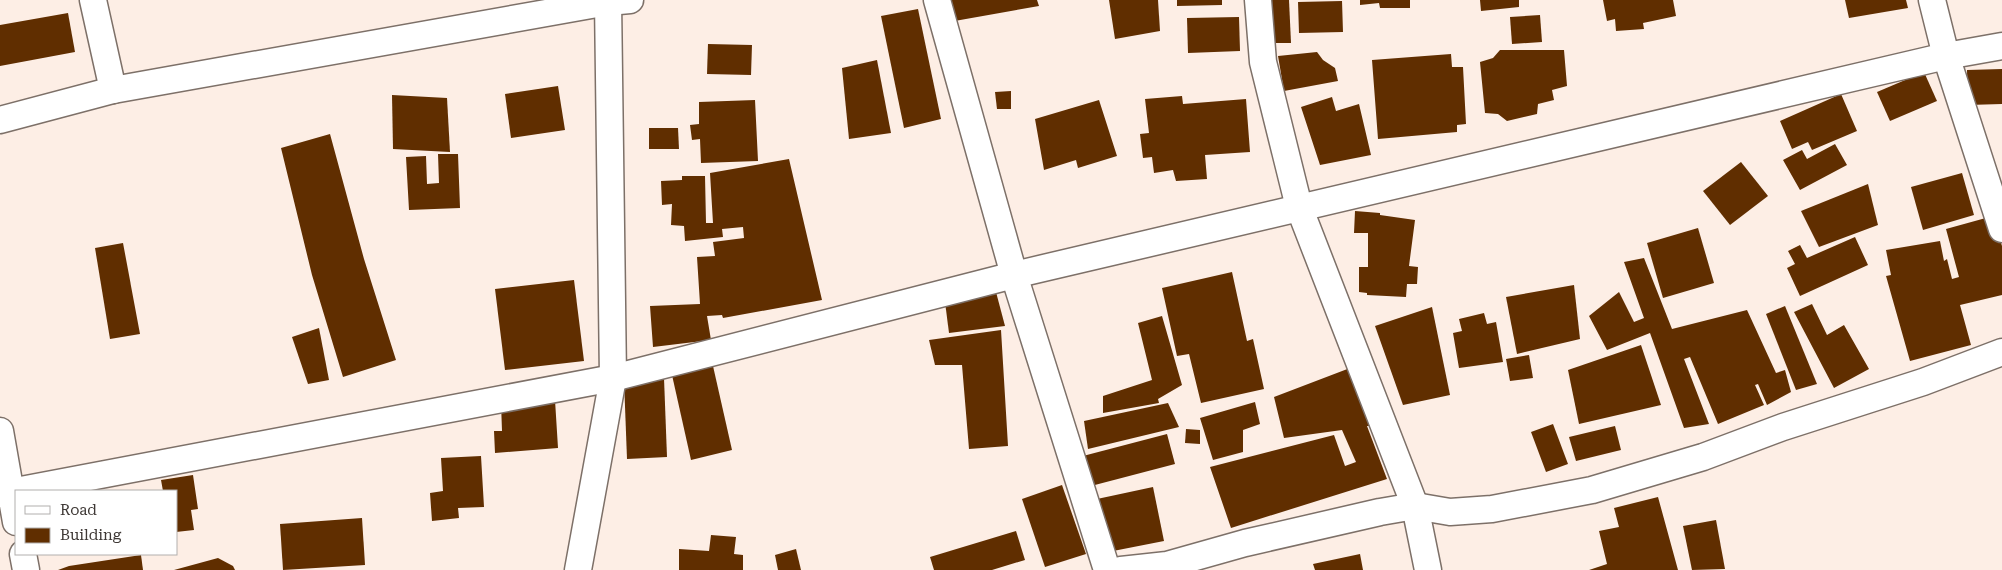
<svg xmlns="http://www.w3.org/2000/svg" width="2002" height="570" font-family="'Roboto Serif',serif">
  <rect width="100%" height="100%" fill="#fdeee5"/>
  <!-- building -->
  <g fill="#602e00">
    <polygon points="944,0 1037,0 1039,6 949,22"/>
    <polygon points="1109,0 1158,0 1160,31 1115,39"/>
    <polygon points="1177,0 1222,0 1222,5 1177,6"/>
    <polygon points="1268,0 1289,0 1291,43 1270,43"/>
    <polygon points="1360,0 1410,0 1410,8 1380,8 1379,3 1360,5"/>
    <polygon points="1480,0 1519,0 1519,7 1481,11"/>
    <polygon points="1603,0 1673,0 1676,16 1643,23 1644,29 1616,31 1615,19 1607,21"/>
    <polygon points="1845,0 1906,0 1908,8 1849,18"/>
    <polygon points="1342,1 1343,32 1299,33 1298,2"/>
    <polygon points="918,9 941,119 904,128 881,16"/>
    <polygon points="68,13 75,52 0,66 0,25"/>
    <polygon points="1540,15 1542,42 1512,44 1510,17"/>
    <polygon points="1239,17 1240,51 1188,53 1187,18"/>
    <polygon points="708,44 752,45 751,75 707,74"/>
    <polygon points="1500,50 1564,50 1567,86 1552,90 1554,100 1538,104 1537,114 1507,121 1498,114 1485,113 1480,62 1493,58"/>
    <polygon points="1317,52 1323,60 1335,68 1338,81 1284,91 1278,56"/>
    <polygon points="1451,54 1452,67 1463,67 1466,124 1457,125 1457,132 1378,139 1372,60"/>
    <polygon points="877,60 891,133 849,139 842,68"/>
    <polygon points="2002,69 2002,104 1968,105 1967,70"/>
    <polygon points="1924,72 1937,101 1890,121 1877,92"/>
    <polygon points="558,86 565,130 511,138 505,94"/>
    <polygon points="1011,91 1011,109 997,109 995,92"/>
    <polygon points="1841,94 1857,131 1812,150 1808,142 1792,149 1780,121"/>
    <polygon points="392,95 447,98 450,152 393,149"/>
    <polygon points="1182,96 1183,104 1246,99 1250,152 1205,155 1207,179 1176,181 1173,170 1154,173 1152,157 1143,158 1140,134 1149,133 1145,99"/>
    <polygon points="1332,97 1336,111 1359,104 1371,155 1320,165 1301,107"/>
    <polygon points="755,100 758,161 701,163 700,139 692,140 690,125 699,124 699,102"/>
    <polygon points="1099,100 1117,156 1078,168 1076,160 1044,170 1035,119"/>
    <polygon points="649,128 678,128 679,149 649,149"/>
    <polygon points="330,134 364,259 396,360 343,377 312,275 281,148"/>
    <polygon points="1835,144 1847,165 1800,190 1783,160 1802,150 1807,159"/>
    <polygon points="438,154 458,154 460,208 409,210 406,157 426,156 427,184 439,183"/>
    <polygon points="789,159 822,300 723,318 722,315 707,316 711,340 653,347 650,306 700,304 697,257 715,256 713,242 744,238 743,227 722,229 723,237 685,241 684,226 671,225 672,204 662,205 661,181 682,180 682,176 705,176 706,223 713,223 710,173"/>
    <polygon points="1741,162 1768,196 1730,225 1703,191"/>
    <polygon points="1962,173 1974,215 1923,230 1911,187"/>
    <polygon points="1868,184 1878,225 1819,247 1801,211"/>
    <polygon points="1355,211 1380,213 1380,215 1415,220 1409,266 1418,267 1417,284 1407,284 1406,297 1367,295 1367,293 1359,292 1359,267 1368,267 1368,233 1354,233"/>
    <polygon points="1993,216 2002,246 2002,295 1960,305 1971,345 1910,361 1886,276 1891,275 1886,250 1940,241 1944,261 1947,259 1952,279 1959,277 1946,229"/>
    <polygon points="1698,228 1714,283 1663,298 1647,243"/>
    <polygon points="1855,237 1868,265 1800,296 1787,268 1795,264 1788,251 1800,245 1807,258"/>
    <polygon points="123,243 140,334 110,339 95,248"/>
    <polygon points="1644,258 1672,329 1747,310 1776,373 1785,370 1791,392 1767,405 1758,384 1755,385 1764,405 1718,424 1690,357 1684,359 1709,424 1684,428 1650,333 1607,350 1589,316 1619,292 1634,322 1644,318 1624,262"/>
    <polygon points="1232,272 1247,341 1253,339 1264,389 1201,403 1189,354 1177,356 1162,288"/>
    <polygon points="574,280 584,361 505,370 495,289"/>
    <polygon points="1574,285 1580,339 1517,354 1506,297"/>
    <polygon points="996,292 1005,326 949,333 945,302"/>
    <polygon points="1812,304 1827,335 1844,325 1869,369 1834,388 1794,312"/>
    <polygon points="1785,306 1817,384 1796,390 1766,314"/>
    <polygon points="1432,307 1450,395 1403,405 1375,326"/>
    <polygon points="1484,313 1487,324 1496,322 1503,362 1459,368 1453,333 1462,331 1459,319"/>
    <polygon points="1162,316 1182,385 1158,399 1159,403 1103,413 1103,396 1152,380 1138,323"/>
    <polygon points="319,328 329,380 308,384 292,337"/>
    <polygon points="1001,330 1008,446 969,449 962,365 935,365 929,340"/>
    <polygon points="1641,345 1661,405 1579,424 1568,370"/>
    <polygon points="1529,355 1533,378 1510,381 1506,359"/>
    <polygon points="713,366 732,450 691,460 672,375"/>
    <polygon points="1350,368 1372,426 1367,426 1387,479 1231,528 1210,467 1334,435 1345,466 1356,462 1342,430 1284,438 1274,397"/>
    <polygon points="664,378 667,457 627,459 624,380"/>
    <polygon points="555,400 558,448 495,453 494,431 502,431 501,403"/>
    <polygon points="1255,402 1260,424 1243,430 1243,452 1213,460 1200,418"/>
    <polygon points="1168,403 1179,427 1088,449 1084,421"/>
    <polygon points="1553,424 1568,464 1546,472 1531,432"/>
    <polygon points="1615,426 1621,450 1576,461 1569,437"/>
    <polygon points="1186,429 1200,430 1200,444 1185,443"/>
    <polygon points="1167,434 1175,464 1091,486 1083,456"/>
    <polygon points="481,456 484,507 458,508 459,518 432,521 430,493 443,491 441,458"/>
    <polygon points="193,475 198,509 191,510 194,530 176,532 176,491 163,491 161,480"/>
    <polygon points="1062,485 1086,554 1045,567 1022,499"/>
    <polygon points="1153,487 1164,541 1108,552 1097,499"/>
    <polygon points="1658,497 1678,570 1589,570 1607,564 1599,531 1619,527 1614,508"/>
    <polygon points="362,518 365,565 283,570 280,524"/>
    <polygon points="1716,520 1725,569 1692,570 1683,526"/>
    <polygon points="1016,531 1025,560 992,570 934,570 930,557"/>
    <polygon points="711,535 736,537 734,554 743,555 743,570 679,570 679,549 709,551"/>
    <polygon points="796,549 801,570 778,570 775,555"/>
    <polygon points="1360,554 1363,570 1315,570 1313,564"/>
    <polygon points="141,555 143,570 58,570 69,566"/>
    <polygon points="218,558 233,566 235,570 174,570"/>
  </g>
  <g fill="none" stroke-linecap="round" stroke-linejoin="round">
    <!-- street casing -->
    <g stroke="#7d7068" stroke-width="29">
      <g id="street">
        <polyline points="93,0 113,90"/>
        <polyline points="937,0 1014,275 1107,570"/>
        <polyline points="1258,0 1263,62 1299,207 1415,506 1428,570"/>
        <polyline points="1932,0 1946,56 2002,229"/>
        <polyline points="0,120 113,90 608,2 630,0"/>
        <polyline points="0,431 16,522"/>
        <polyline points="0,494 613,378 1014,275 1946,56 2002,46"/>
        <polyline points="23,554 26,570"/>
        <polyline points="578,570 613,378 608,0"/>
        <polyline points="1121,570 1167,565 1245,543 1380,512 1415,506 1450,512 1492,509 1592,490 1703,457 1783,427 1923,382 2002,352"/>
      </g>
    </g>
    <!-- street -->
    <use href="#street" stroke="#fff" stroke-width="26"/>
  </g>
  <!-- legend -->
  <rect x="15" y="490" width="162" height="65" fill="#ffffff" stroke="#b2afae"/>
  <rect x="25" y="506" width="25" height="8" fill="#ffffff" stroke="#b2afae"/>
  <text x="60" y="515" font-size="15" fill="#3e3835">Road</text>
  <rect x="25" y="528" width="25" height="15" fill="#602e00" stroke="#b2afae"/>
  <text x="60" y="540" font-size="15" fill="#3e3835">Building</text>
</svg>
